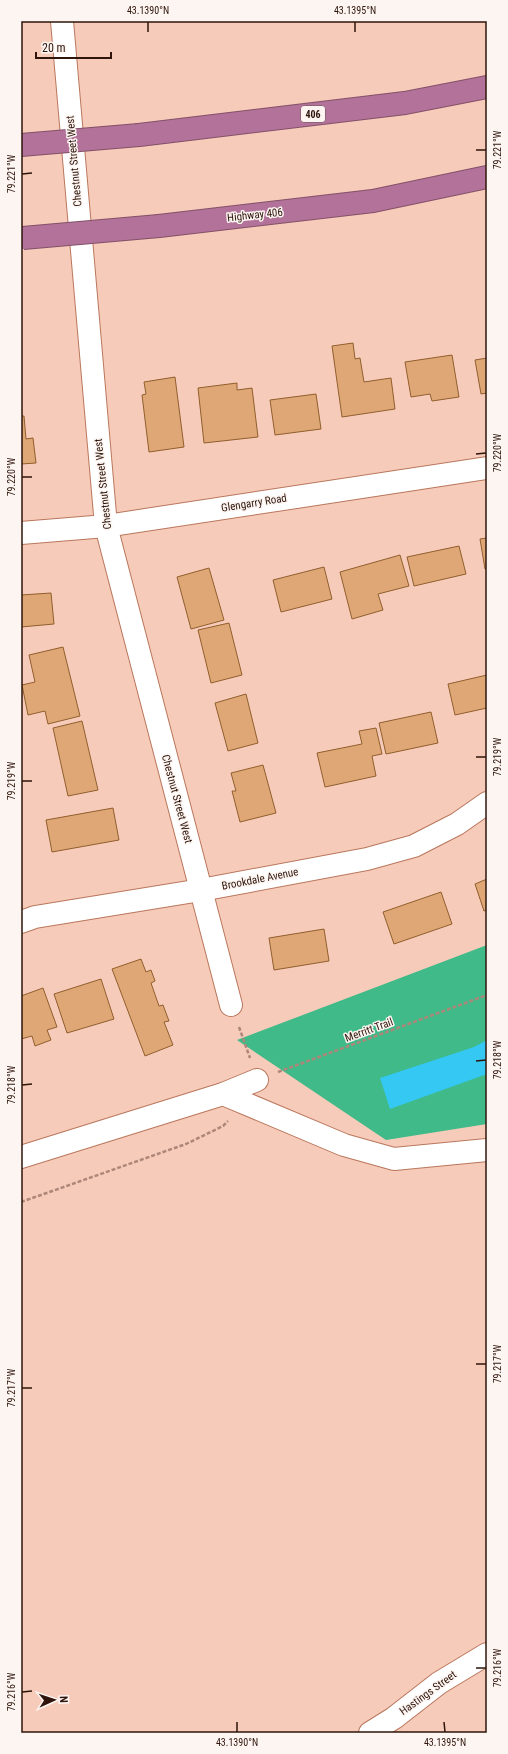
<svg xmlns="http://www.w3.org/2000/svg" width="508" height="1754" font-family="'Roboto Condensed',sans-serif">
  <rect width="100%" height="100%" fill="#f7cbba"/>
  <!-- forest -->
  <polygon fill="#3fba88" points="487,945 487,1124 386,1140 237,1040"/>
  <!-- water -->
  <polygon fill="#34c8f3" points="487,1040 487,1074 390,1109 380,1078 474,1047"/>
  <!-- building -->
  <g fill="#dfa776" stroke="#915e2d">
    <polygon points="353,343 355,359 360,358 364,382 391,378 395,409 342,417 332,346"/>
    <polygon points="452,355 459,397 432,401 430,394 411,397 405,362"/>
    <polygon points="487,358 487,393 481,394 475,360"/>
    <polygon points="175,377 184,447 149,452 142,395 146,394 144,382"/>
    <polygon points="237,383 237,390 252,388 258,437 204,443 198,388"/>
    <polygon points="316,394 321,429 275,435 270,400"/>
    <polygon points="21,416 24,416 26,439 33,438 36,463 21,464"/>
    <polygon points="487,538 487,569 485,569 480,539"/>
    <polygon points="459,546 466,574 414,586 407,557"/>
    <polygon points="400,555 409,586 378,594 383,610 352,619 340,572"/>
    <polygon points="324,567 332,599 281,612 273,580"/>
    <polygon points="209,568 224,620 191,629 177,577"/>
    <polygon points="51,593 54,624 21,627 21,595"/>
    <polygon points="229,623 242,675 211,683 198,630"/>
    <polygon points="63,647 80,716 48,724 45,711 28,715 22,685 35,682 29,655"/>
    <polygon points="487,675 487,708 455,715 448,684"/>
    <polygon points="246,694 258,743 228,751 215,703"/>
    <polygon points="431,712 438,743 386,754 379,723"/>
    <polygon points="82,721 98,790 68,796 53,728"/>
    <polygon points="376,728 382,754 372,756 376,776 325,787 317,753 362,744 359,731"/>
    <polygon points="263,765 276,813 240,822 232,791 236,791 231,773"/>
    <polygon points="113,808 119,840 52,852 46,820"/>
    <polygon points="487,879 487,910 484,911 475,884"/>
    <polygon points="441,892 452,924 394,944 383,912"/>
    <polygon points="324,929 329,961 274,970 269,938"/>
    <polygon points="141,959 146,972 151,970 155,981 151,983 159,1006 163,1005 169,1021 164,1022 173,1045 145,1056 112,969"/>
    <polygon points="101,979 114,1019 67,1033 54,994"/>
    <polygon points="43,988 57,1027 47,1030 51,1040 35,1046 32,1036 21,1039 21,996"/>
  </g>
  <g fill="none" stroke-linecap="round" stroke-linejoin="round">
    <!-- minor casing -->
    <g stroke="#b9775c" stroke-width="24">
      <g id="minor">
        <polyline points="62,21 106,526 231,1005"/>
        <polyline points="21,533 106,526 487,468"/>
        <polyline points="21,922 35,917 201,890 367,859 414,846 457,824 487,803"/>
        <polyline points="223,1094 344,1145 394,1159 487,1150"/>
        <polyline points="21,1157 223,1094 257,1080"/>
        <polyline points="370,1733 394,1718 439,1683 487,1654"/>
      </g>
    </g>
    <!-- highway casing -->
    <g stroke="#845168" stroke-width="24">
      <g id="highway">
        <polyline points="139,135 405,103 487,87"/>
        <polyline points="159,226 373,201 487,177"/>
      </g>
    </g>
    <!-- path -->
    <g stroke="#ad8779" stroke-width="2.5" stroke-dasharray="4 2" stroke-linecap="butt">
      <polyline points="239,1027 250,1058"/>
      <polyline points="278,1072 487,995"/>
      <polyline points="21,1202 186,1144 223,1126 228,1121"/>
    </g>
    <!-- minor -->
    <use href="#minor" stroke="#fff" stroke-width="22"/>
    <!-- highway -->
    <use href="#highway" stroke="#b2729a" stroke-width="22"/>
    <!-- highway-bridge casing -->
    <g stroke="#845168" stroke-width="24" stroke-linecap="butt">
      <g id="highway-bridge">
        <polyline points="21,145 139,135"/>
        <polyline points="23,238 159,226"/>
      </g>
    </g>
    <!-- highway-bridge -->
    <use href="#highway-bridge" stroke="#b2729a" stroke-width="22"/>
  </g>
  <!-- ticks -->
  <path fill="none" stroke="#2e140a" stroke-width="1.5" d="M148,22V32M355,22V32M476,150H486M22,174L32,173M476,454L486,453M22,477H32M476,757H486M22,781H32M476,1061L486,1060M22,1085L32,1084M476,1364H486M22,1388H32M476,1668H486M22,1692L32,1691M237,1722V1732M444,1722L445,1732"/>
  <g text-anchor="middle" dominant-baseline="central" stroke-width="3" stroke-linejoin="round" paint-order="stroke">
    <!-- shield labels -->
    <rect fill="#fcf5f2" stroke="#6c5850" stroke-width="1" x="301" y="106" width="24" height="16" rx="3"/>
    <g font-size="10" font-weight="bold" fill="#2e140a">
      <text x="313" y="114">406</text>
    </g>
    <!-- street labels -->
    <g font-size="11" fill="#2e140a" stroke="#fcf5f2">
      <text transform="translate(74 161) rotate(-95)">Chestnut Street West</text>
      <text transform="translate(255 215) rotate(-6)">Highway 406</text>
      <text transform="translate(103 484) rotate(-96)">Chestnut Street West</text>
      <text transform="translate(254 503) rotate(-9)">Glengarry Road</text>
      <text transform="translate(177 799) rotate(75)">Chestnut Street West</text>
      <text transform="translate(260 879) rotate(-11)">Brookdale Avenue</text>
      <text transform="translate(369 1030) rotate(-20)">Merritt Trail</text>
      <text transform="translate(428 1693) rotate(-36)">Hastings Street</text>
    </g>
  </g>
  <!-- border -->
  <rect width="508" height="1754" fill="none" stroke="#fcf5f2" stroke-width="44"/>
  <!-- north arrow -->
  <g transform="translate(54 1700) rotate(87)" stroke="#fcf5f2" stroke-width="3" paint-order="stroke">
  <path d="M0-3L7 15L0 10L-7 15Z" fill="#2e140a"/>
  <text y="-6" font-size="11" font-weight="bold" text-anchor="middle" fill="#2e140a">N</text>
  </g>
  <!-- scale -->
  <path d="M36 52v6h75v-6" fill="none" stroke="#2e140a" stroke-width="2"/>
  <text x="42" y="52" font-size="12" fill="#2e140a" stroke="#fcf5f2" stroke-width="3" paint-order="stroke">20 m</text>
  <rect x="22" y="22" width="464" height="1710" fill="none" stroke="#2e140a" stroke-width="1.5"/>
  <g font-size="10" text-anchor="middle" fill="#2e140a">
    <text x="148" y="14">43.1390°N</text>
    <text x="355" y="14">43.1395°N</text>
    <text transform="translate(497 150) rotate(-90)" y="4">79.221°W</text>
    <text transform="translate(11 174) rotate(-90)" y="4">79.221°W</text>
    <text transform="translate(497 453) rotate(-90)" y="4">79.220°W</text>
    <text transform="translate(11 477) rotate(-90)" y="4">79.220°W</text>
    <text transform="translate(497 757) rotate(-90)" y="4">79.219°W</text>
    <text transform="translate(11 781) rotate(-90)" y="4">79.219°W</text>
    <text transform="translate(497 1060) rotate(-90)" y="4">79.218°W</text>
    <text transform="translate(11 1085) rotate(-90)" y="4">79.218°W</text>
    <text transform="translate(497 1364) rotate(-90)" y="4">79.217°W</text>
    <text transform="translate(11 1388) rotate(-90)" y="4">79.217°W</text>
    <text transform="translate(497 1668) rotate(-90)" y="4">79.216°W</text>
    <text transform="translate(11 1692) rotate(-90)" y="4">79.216°W</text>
    <text x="237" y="1746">43.1390°N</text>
    <text x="445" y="1746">43.1395°N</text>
  </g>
</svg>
